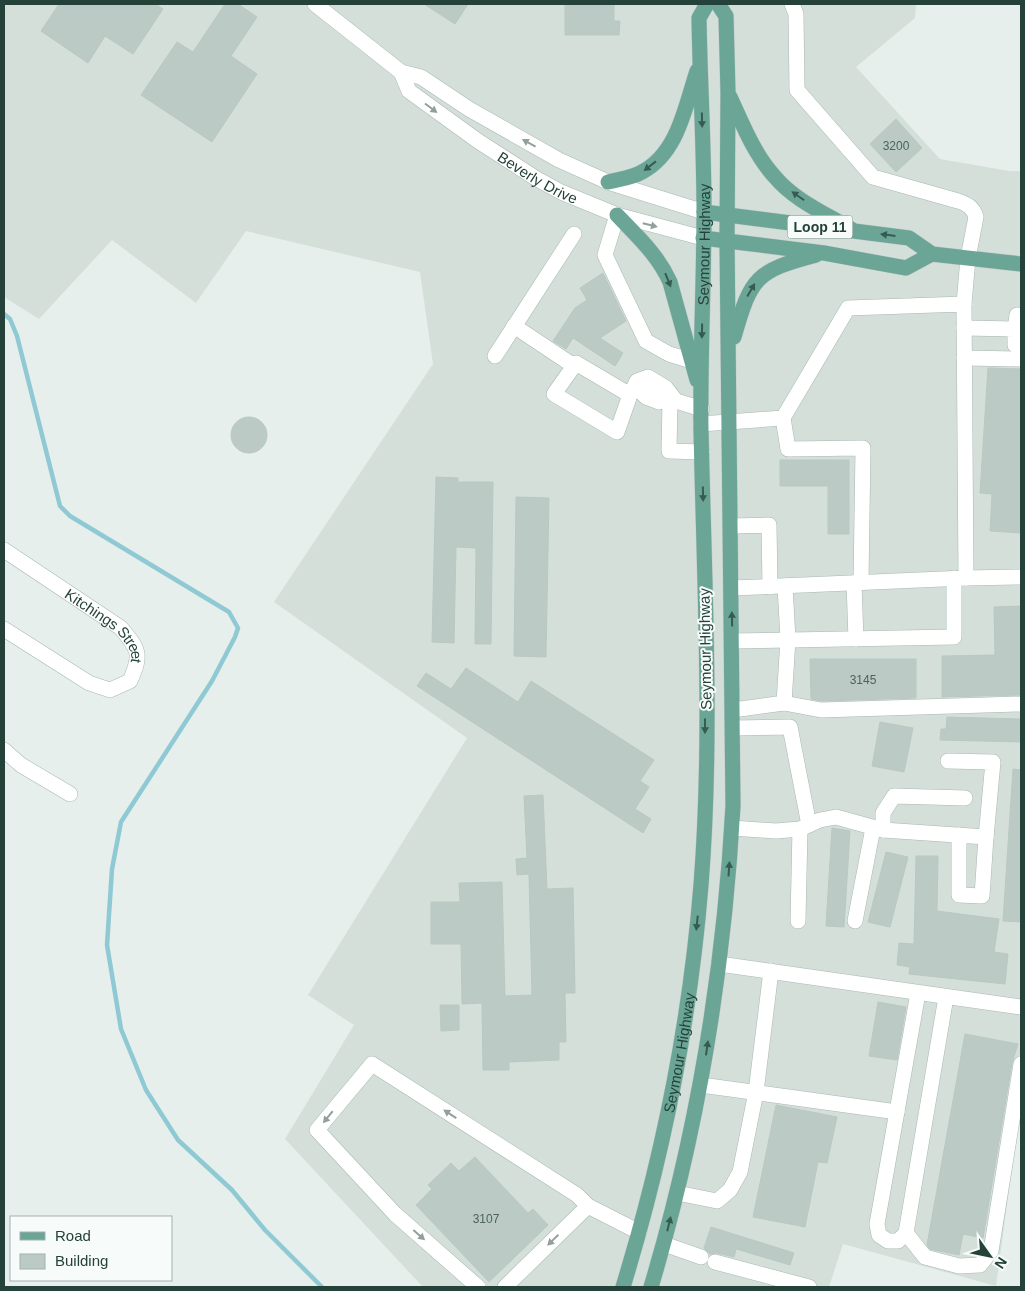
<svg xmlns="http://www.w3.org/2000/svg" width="1025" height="1291" font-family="Helvetica,sans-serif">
  <rect width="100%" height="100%" fill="#e6efeb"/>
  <!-- built -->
  <polygon fill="#d4dfda" points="4,4 916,4 915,18 856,67 940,159 1009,171 1021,171 1021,1103 996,1286 843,1244 829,1287 423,1287 285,1139 354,1025 308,995 467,738 274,602 433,364 420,272 246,231 196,303 112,240 39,319 4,297"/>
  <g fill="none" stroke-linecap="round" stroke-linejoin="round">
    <!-- stream -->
    <polyline stroke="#8ec9d4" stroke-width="4.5" points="4,314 10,319 17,336 60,506 70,516 229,612 238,628 235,637 212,681 121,822 112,869 107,945 121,1029 146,1090 178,1140 232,1190 265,1230 322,1287"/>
  </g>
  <!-- building -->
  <g fill="#bbcac4" stroke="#b8c9c2">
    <polygon points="59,4 155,4 163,9 133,54 105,36 88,63 41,31"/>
    <polygon points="225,4 238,4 257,17 231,56 257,74 212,142 141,95 177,42 193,52"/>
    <polygon points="424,4 468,4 455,24"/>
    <polygon points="565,4 614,4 614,21 620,21 619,35 565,35"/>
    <polygon points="896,119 922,148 896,172 870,144"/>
    <polygon points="603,273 626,321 600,338 623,353 615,366 573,338 566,349 553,341 575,308 587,300 580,288"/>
    <polygon points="988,368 1021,369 1021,533 990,531 992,494 980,493"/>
    <circle cx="249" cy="435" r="18"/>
    <polygon points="780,460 849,460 849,534 828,534 828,486 780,486"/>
    <polygon points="436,477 458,478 458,482 493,482 491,644 475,644 476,548 456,547 454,643 432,642"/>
    <polygon points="516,497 549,498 546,657 514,656"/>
    <polygon points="1021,606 1021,695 942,697 942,656 995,655 994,607"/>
    <polygon points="810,659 916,659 916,698 822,701 811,699"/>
    <polygon points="466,668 518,702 531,681 654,760 640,781 649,787 635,809 651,819 643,833 417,686 426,673 451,689"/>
    <polygon points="947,717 1021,719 1021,742 940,740 941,729 946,729"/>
    <polygon points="880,722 913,728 904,772 872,766"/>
    <polygon points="1013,769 1021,770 1021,922 1003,921"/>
    <polygon points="543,795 547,889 573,888 575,993 565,993 566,1042 559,1042 559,1060 509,1062 509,1070 483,1070 482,1003 462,1004 461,944 431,944 431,902 460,902 459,883 502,882 505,996 532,995 529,874 517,875 516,859 527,858 524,796"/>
    <polygon points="832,828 850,831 844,927 826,926"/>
    <polygon points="886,852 908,857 890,927 868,922"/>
    <polygon points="916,856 938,856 937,911 999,919 994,952 1008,954 1005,984 909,974 910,967 897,965 899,943 914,944"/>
    <polygon points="878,1002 906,1007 897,1060 869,1056"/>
    <polygon points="440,1005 459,1005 459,1030 441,1031"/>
    <polygon points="965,1034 1018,1044 1012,1063 983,1238 963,1234 959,1255 930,1249 927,1245"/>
    <polygon points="776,1105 837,1117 827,1163 818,1162 805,1227 753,1217"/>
    <polygon points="475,1157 528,1213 533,1209 548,1225 489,1282 416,1205 432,1189 428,1185 451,1163 459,1171"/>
    <polygon points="711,1227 794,1253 790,1265 736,1249 734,1257 717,1253 710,1254 704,1248"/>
  </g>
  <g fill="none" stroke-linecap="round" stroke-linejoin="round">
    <!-- minor casing -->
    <g stroke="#a8b8b2" stroke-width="16">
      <g id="minor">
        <polyline points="315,4 401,72 421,77 469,109 559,160 608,182 704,212"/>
        <path d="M792,4L796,14L797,90L873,177L958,201C967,204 973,207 976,217L968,258L964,304"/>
        <path id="s1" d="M401,72L409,91L478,141L537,179L561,192L617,215L703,238"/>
        <polyline points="617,215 605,255 646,341 669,354 692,361"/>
        <polyline points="514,326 574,366"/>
        <polyline points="964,328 1015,329 1015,345 1021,345"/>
        <polyline points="1015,329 1017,315 1021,316"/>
        <polyline points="495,356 574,234"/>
        <polyline points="964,358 1021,359"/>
        <polyline points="630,395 576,363 554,394 617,432 630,395 637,381 648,377 666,388 676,401 702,409"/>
        <polyline points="665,400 659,402 646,397 641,392 649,390 667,400"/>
        <polyline points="670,400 669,451 702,452"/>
        <polyline points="783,418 788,449 863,448 861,582"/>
        <polyline points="701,424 783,418 848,308 964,304 966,578 732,588"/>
        <polyline points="731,526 769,525 770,587"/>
        <path id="s2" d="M4,550L121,628C139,650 142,654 130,681L110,690L89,683L4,629"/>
        <polyline points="966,578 1021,577"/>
        <polyline points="854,583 856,639"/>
        <polyline points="732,641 954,637 954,578"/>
        <polyline points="784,703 821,710 1021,704"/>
        <polyline points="733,710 784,703 788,639 785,586"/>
        <polyline points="733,728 790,727 809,825"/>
        <polyline points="4,750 21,765 70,794"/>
        <polyline points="732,828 776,831 800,829 820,820 836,817 883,830 986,837 993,762 948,761"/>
        <polyline points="883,830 883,813 894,796 965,798"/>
        <polyline points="959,835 959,895 982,896 986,837"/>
        <polyline points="798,921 800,829"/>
        <polyline points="855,921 873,828"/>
        <polyline points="719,964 1021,1007"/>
        <polyline points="918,993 877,1224 879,1235 888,1241 898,1241 906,1233 946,997"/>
        <polyline points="701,1085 897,1112"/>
        <polyline points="677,1193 717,1201 730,1190 740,1172 756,1092 771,971"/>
        <polyline points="906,1233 925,1257 959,1266 980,1265 991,1251 1021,1064"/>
        <polyline points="664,1244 701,1257"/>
        <polyline points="715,1262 809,1287"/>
        <polyline points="478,1287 395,1214 317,1130 372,1064 577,1195 588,1206 639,1232"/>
        <polyline points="505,1287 588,1206"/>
      </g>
    </g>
    <!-- major casing -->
    <g stroke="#c2cac8" stroke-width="16">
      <g id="major">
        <path d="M730,97C743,125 754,154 775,177C794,200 826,214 851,229"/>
        <path d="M608,182C620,179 632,178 642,172C678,153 685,107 697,71"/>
        <polyline points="704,212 909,238 932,254 1021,264"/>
        <path d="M617,215C637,236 658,255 670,282L697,380"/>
        <polyline points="703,238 824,253 906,268 932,254"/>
        <path d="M734,337C751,277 756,271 816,255"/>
        <path id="s3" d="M623,1287C663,1156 690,1022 701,885C713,734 704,580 701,429C700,356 704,283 704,211C704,146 700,82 699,18L707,4"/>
        <path d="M651,1287C698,1130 724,970 733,806L727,240L728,93L726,16L718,4"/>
      </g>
    </g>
    <!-- minor -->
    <use href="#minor" stroke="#fff" stroke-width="15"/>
    <!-- major -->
    <use href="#major" stroke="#6aa596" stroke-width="15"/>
  </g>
  <!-- one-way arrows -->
  <defs><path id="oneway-solid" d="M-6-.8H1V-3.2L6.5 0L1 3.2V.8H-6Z" transform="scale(1.25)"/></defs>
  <g fill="#92a09c">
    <use href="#oneway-solid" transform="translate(431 108) rotate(37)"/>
    <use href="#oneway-solid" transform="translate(529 143) rotate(-151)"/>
    <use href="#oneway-solid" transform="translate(650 225) rotate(14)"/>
    <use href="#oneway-solid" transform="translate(450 1114) rotate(-147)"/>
    <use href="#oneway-solid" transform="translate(328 1117) rotate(129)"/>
    <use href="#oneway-solid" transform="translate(419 1235) rotate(41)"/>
    <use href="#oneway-solid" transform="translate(553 1240) rotate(136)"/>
  </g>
  <g fill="#365b51">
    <use href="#oneway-solid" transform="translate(702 120) rotate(89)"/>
    <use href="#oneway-solid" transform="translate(650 166) rotate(142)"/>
    <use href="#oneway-solid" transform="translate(798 196) rotate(-145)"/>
    <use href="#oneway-solid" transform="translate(888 235) rotate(-173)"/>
    <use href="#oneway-solid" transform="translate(668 280) rotate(68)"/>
    <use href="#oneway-solid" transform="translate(751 290) rotate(-60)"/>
    <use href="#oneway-solid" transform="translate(702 331) rotate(91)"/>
    <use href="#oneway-solid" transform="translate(703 494) rotate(89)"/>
    <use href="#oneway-solid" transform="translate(732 619) rotate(-91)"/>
    <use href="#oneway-solid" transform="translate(705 726) rotate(90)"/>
    <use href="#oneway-solid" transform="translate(729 869) rotate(-86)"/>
    <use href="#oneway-solid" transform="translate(697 923) rotate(96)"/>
    <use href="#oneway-solid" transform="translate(707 1048) rotate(-82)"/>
    <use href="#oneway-solid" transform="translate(669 1224) rotate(-76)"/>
  </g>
  <g text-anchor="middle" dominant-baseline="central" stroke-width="4" stroke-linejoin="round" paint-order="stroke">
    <!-- number labels -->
    <g font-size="12" fill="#4a645c">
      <text x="896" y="146">3200</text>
      <text x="863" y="680">3145</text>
      <text x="486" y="1219">3107</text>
    </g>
    <!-- shield labels -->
    <rect fill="#f7fbf9" stroke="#637a73" stroke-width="1" x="787.5" y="215.5" width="65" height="23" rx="4"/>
    <g font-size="14" font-weight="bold" fill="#24423a">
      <text x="820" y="227">Loop 11</text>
    </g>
    <!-- street labels -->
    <g font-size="15" fill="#24423a" stroke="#f7fbf9">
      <text stroke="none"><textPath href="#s1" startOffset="176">Beverly Drive</textPath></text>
      <text stroke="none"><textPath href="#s3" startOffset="1051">Seymour Highway</textPath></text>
      <text stroke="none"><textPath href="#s2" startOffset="128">Kitchings Street</textPath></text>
      <text transform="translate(705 649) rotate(-91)">Seymour Highway</text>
      <text stroke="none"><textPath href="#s3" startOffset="241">Seymour Highway</textPath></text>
    </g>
  </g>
  <!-- border -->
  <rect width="1025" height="1291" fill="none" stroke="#24423a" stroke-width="10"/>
  <!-- legend -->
  <rect x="10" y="1216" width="162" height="65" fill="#f7fbf9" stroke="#a3b1ad"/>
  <rect x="20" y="1232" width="25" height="8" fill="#6aa596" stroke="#a3b1ad"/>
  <text x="55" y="1241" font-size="15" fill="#24423a">Road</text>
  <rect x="20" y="1254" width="25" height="15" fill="#bbcac4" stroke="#a3b1ad"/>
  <text x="55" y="1266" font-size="15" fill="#24423a">Building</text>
  <!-- north arrow -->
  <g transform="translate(990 1256) rotate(123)" stroke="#f7fbf9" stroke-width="4" paint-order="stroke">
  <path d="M0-4L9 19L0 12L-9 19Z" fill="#24423a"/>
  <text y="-8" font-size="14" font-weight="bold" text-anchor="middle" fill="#24423a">N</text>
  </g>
</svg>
